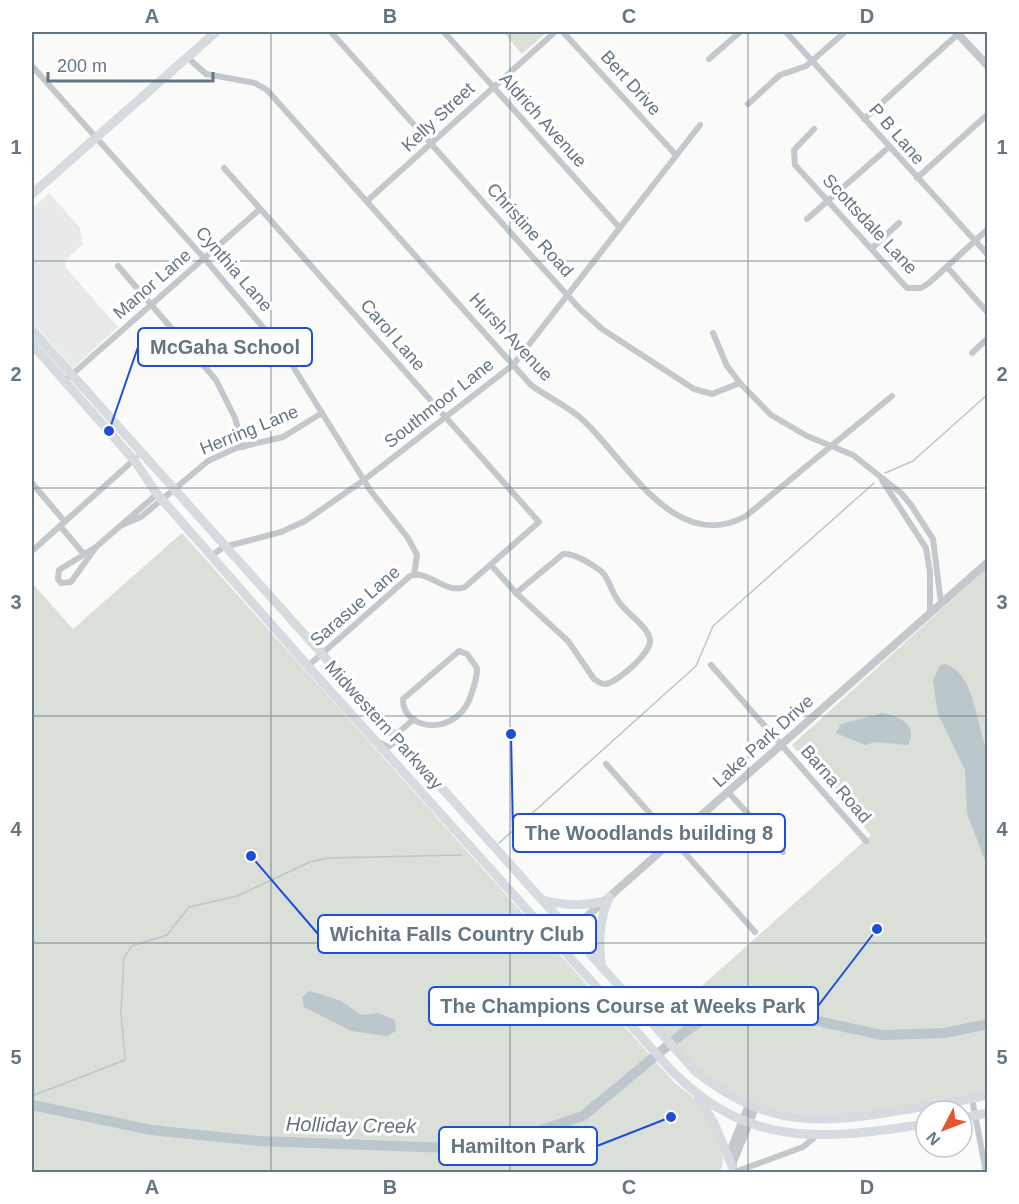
<svg xmlns="http://www.w3.org/2000/svg" width="1019" height="1204" font-family="Arial,sans-serif">
  <rect width="100%" height="100%" fill="#fafaf8"/>
  <!-- built -->
  <polygon fill="#e8e9e9" points="49,193 80,228 83,244 66,259 65,267 118,327 73,368 32,322 32,209"/>
  <!-- green -->
  <g fill="#dadfd7">
    <polygon points="503,32 547,32 522,54"/>
    <path d="M182,533L675,1083C683,1090 694,1096 700,1105C709,1117 733,1162 718,1172H32V583L73,629Z"/>
    <path d="M987,568V1092C901,1108 815,1135 732,1093C702,1078 680,1049 658,1025L871,835L792,745Z"/>
  </g>
  <!-- water -->
  <g fill="#bbc7cb">
    <path d="M945,664C976,674 975,724 987,749V866L967,813L965,770L938,714L933,681L940,665Z"/>
    <path d="M882,713C898,715 919,725 908,745L875,742L865,745L836,733L841,724Z"/>
    <polygon points="310,991 341,1001 361,1015 378,1013 395,1020 396,1031 387,1036 351,1031 304,1007 302,997"/>
  </g>
  <g fill="none" stroke-linecap="round" stroke-linejoin="round">
    <!-- stream -->
    <g stroke="#bbc7cb" stroke-width="1.5">
      <polyline points="885,473 913,461 988,394"/>
      <polyline points="499,843 696,666 713,626 874,483"/>
      <polyline points="32,1096 125,1060 121,1011 124,958 132,946 167,935 189,907 237,896 310,862 328,858 462,855"/>
    </g>
    <!-- river -->
    <polyline stroke="#bbc7cb" stroke-width="10" points="32,1105 151,1130 259,1141 450,1148 493,1146 583,1116 683,1033 709,1016 730,1007 753,1007 882,1035 945,1033 988,1024"/>
    <!-- minor -->
    <g stroke="#c3c8cc" stroke-width="6">
      <polyline points="331,32 528,252 580,309 602,329 694,389 712,394 740,383"/>
      <polyline points="444,32 620,228"/>
      <polyline points="563,32 676,155"/>
      <polyline points="786,32 988,255"/>
      <path d="M187,57L206,74L255,83L267,90L531,385C548,398 569,406 584,421C627,462 676,555 746,516L892,396"/>
      <polyline points="709,59 740,32"/>
      <polyline points="32,66 204,258 284,352 370,490 408,538 417,555 414,575"/>
      <polyline points="748,104 780,75 806,66 845,32"/>
      <polyline points="864,119 958,34"/>
      <polyline points="814,129 794,150 795,165 907,288 921,288 929,283 988,229"/>
      <path d="M224,168L539,522L465,587C445,595 429,569 410,576L308,666"/>
      <polyline points="917,178 988,114"/>
      <polyline points="367,201 555,32"/>
      <polyline points="807,219 889,147"/>
      <polyline points="872,248 899,223"/>
      <polyline points="118,266 216,380 235,418 243,447"/>
      <polyline points="947,267 988,313"/>
      <polyline points="713,333 727,366 740,383 771,415 807,436 853,455 901,493 911,505 933,539 941,603"/>
      <polyline points="972,353 988,338"/>
      <polyline points="69,377 260,209"/>
      <polyline points="882,480 926,548 930,572 930,613"/>
      <polyline points="32,483 65,522"/>
      <polyline points="60,526 83,553"/>
      <polyline points="120,526 141,517 208,461 236,448 283,437 322,413"/>
      <polyline points="96,547 71,582 61,583 58,579 59,570 96,547 157,494"/>
      <polyline points="32,551 136,458"/>
      <path d="M563,554C574,553 592,564 601,571C609,578 611,591 617,599C625,613 646,624 650,639C653,651 618,682 606,684C601,685 598,681 594,679L568,641L516,593Z"/>
      <polyline points="212,555 224,547 281,532 305,521 364,480 513,365 700,125"/>
      <polyline points="491,565 516,593"/>
      <path d="M459,651L467,654L477,668C477,677 475,684 472,692C460,738 402,732 403,699Z"/>
      <polyline points="711,665 866,841"/>
      <polyline points="394,736 414,719"/>
      <polyline points="380,743 388,747 398,740"/>
      <polyline points="606,764 755,932"/>
      <polyline points="728,792 783,852"/>
      <polyline points="972,1099 986,1172"/>
      <polyline points="735,1172 803,1147 816,1136"/>
    </g>
    <!-- tertiary -->
    <g stroke="#c3c8cc" stroke-width="8">
      <polyline points="956,32 988,66"/>
      <polyline points="558,942 988,562"/>
      <polyline points="733,1162 755,1108"/>
      <polyline points="733,1172 732,1147 749,1105"/>
    </g>
    <!-- secondary -->
    <g stroke="#d6dbdf" stroke-width="9">
      <polyline points="32,194 216,32"/>
      <path d="M32,330L695,1071C767,1127 815,1125 902,1110C930,1106 959,1102 988,1095"/>
      <path d="M32,344L134,460L157,494L308,666L672,1071C750,1150 826,1139 926,1124"/>
      <path d="M543,900C565,906 583,906 605,901"/>
      <path d="M602,968C598,941 599,922 609,897"/>
      <polyline points="699,1099 714,1123 732,1166"/>
      <polyline points="962,1118 988,1113"/>
    </g>
  </g>
  <!-- grid -->
  <path fill="none" stroke="#657683" stroke-width="1.5" stroke-opacity="0.55" d="M271,32V1172M510,32V1172M748,32V1172M32,261H988M32,488H988M32,716H988M32,943H988"/>
  <g text-anchor="middle" dominant-baseline="central" stroke-width="6" stroke-linejoin="round" paint-order="stroke">
    <!-- street labels -->
    <g font-size="18" fill="#657683" stroke="#fff">
      <text transform="translate(631 83) rotate(48)">Bert Drive</text>
      <text transform="translate(438 117) rotate(-43)">Kelly Street</text>
      <text transform="translate(543 120) rotate(48)">Aldrich Avenue</text>
      <text transform="translate(897 134) rotate(49)">P B Lane</text>
      <text transform="translate(870 224) rotate(47)">Scottsdale Lane</text>
      <text transform="translate(530 230) rotate(48)">Christine Road</text>
      <text transform="translate(234 269) rotate(49)">Cynthia Lane</text>
      <text transform="translate(152 284) rotate(-41)">Manor Lane</text>
      <text transform="translate(393 335) rotate(49)">Carol Lane</text>
      <text transform="translate(511 337) rotate(47)">Hursh Avenue</text>
      <text transform="translate(439 403) rotate(-38)">Southmoor Lane</text>
      <text transform="translate(249 430) rotate(-22)">Herring Lane</text>
      <text transform="translate(355 606) rotate(-41)">Sarasue Lane</text>
      <text transform="translate(384 725) rotate(48)">Midwestern Parkway</text>
      <text transform="translate(763 741) rotate(-42)">Lake Park Drive</text>
      <text transform="translate(836 784) rotate(49)">Barna Road</text>
    </g>
    <!-- water labels -->
    <g font-size="20" font-style="italic" fill="#60757c" stroke="#fff">
      <text transform="translate(351 1125) rotate(1)">Holliday Creek</text>
    </g>
  </g>
  <!-- callouts -->
  <path fill="none" stroke="#1d4ed8" stroke-width="2" d="M109 431L138 347M511 734L513 833M251 856L318 934M877 929L818 1006M671 1117L597 1146"/>
  <g fill="#1d4ed8" stroke="#fff" stroke-width="2">
    <circle cx="109" cy="431" r="6"/>
    <circle cx="511" cy="734" r="6"/>
    <circle cx="251" cy="856" r="6"/>
    <circle cx="877" cy="929" r="6"/>
    <circle cx="671" cy="1117" r="6"/>
  </g>
  <g fill="#fff" stroke="#1d4ed8" stroke-width="2">
    <rect x="138" y="328" width="174" height="38" rx="6"/>
    <rect x="513" y="814" width="272" height="38" rx="6"/>
    <rect x="318" y="915" width="278" height="38" rx="6"/>
    <rect x="429" y="987" width="389" height="38" rx="6"/>
    <rect x="439" y="1127" width="158" height="38" rx="6"/>
  </g>
  <g font-size="20" text-anchor="middle" font-weight="bold" fill="#657683">
    <text x="225" y="354">McGaha School</text>
    <text x="649" y="840">The Woodlands building 8</text>
    <text x="457" y="941">Wichita Falls Country Club</text>
    <text x="623" y="1013">The Champions Course at Weeks Park</text>
    <text x="518" y="1153">Hamilton Park</text>
  </g>
  <!-- border -->
  <rect width="1019" height="1204" fill="none" stroke="#ffffff" stroke-width="66"/>
  <!-- north arrow -->
  <g transform="translate(944 1129) rotate(228)"><circle r="28" fill="#ffffff" stroke="#c1c8cd" stroke-width="1.5"/>
  <path d="M0-4.5L10 22L0 15L-10 22Z" fill="#e4572e"/>
  <text y="-9" font-size="16" font-weight="bold" text-anchor="middle" fill="#657683">N</text>
  </g>
  <!-- scale -->
  <path d="M48 72v9h165v-9" fill="none" stroke="#657683" stroke-width="3"/>
  <text x="57" y="72" font-size="18" fill="#657683" stroke="#ffffff" stroke-width="4.5" paint-order="stroke">200 m</text>
  <rect x="33" y="33" width="953" height="1138" fill="none" stroke="#657683" stroke-width="2"/>
  <g font-size="20" text-anchor="middle" font-weight="bold" fill="#657683">
    <text x="152" y="23">A</text>
    <text x="390" y="23">B</text>
    <text x="629" y="23">C</text>
    <text x="867" y="23">D</text>
    <text x="16" y="154">1</text>
    <text x="1002" y="154">1</text>
    <text x="16" y="381">2</text>
    <text x="1002" y="381">2</text>
    <text x="16" y="609">3</text>
    <text x="1002" y="609">3</text>
    <text x="16" y="836">4</text>
    <text x="1002" y="836">4</text>
    <text x="16" y="1064">5</text>
    <text x="1002" y="1064">5</text>
    <text x="152" y="1194">A</text>
    <text x="390" y="1194">B</text>
    <text x="629" y="1194">C</text>
    <text x="867" y="1194">D</text>
  </g>
</svg>
